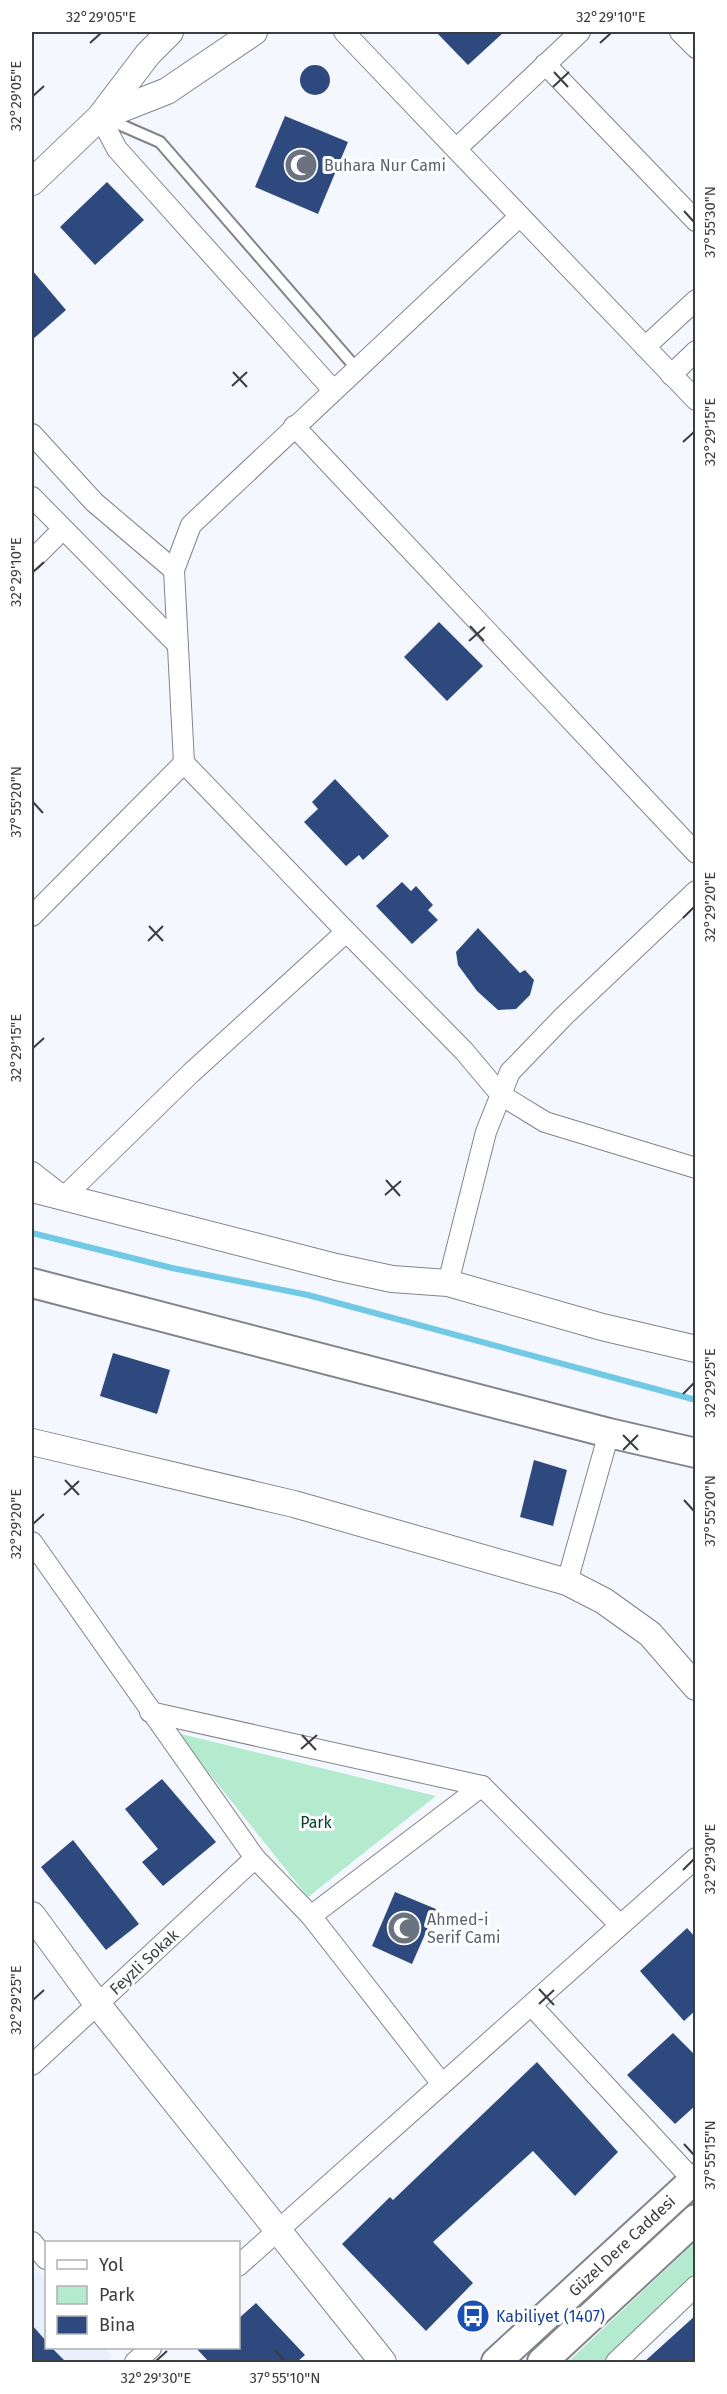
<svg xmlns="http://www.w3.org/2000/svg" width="727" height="2394" font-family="'Fira Sans',sans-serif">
  <rect width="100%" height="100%" fill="#f4f8fe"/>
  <!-- built -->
  <polygon fill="#e8f0fe" points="38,2271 46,2280 46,2348 104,2348 112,2356 106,2362 32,2362 32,2277"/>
  <!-- green -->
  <g fill="#b4eace">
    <polygon points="177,1733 436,1796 308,1897"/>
    <polygon points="695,2242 695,2277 604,2362 568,2362"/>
  </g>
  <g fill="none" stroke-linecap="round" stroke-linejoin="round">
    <!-- stream -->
    <polyline stroke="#71c9e6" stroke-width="6" points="32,1233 172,1268 308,1295 696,1400"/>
  </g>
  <!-- building -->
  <g fill="#2e497d">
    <polygon points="436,32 504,32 468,65"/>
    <circle cx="315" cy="80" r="15"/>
    <polygon points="285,116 348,142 318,214 255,187"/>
    <polygon points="107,182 144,220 95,265 60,227"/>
    <polygon points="32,270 66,310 32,340"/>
    <polygon points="439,622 483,666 447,701 404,657"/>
    <polygon points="335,779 389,836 363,860 359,855 346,866 304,822 318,809 312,802"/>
    <polygon points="402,882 411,891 416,886 433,905 428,910 438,920 412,944 376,906"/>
    <polygon points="478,928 520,973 525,970 534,980 530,995 516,1009 498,1010 477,991 458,965 456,952"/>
    <polygon points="113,1353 170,1370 157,1414 100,1396"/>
    <polygon points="534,1460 567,1470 553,1526 520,1517"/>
    <polygon points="162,1779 216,1842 163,1886 142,1862 158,1849 125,1809"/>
    <polygon points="73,1840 139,1924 106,1950 41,1867"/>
    <polygon points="395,1892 436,1909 412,1964 372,1946"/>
    <polygon points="687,1928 696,1938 696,2010 684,2021 640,1971"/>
    <polygon points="673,2033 696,2056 696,2105 675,2124 627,2075"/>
    <polygon points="537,2062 618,2152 575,2196 533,2151 433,2242 473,2283 426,2331 342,2244 390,2197 393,2200"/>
    <polygon points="256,2303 305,2355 297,2362 209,2362 196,2348 238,2348 238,2319"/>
    <polygon points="696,2315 696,2362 644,2362"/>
    <polygon points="32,2325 46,2341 46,2348 52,2348 66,2362 32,2362"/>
  </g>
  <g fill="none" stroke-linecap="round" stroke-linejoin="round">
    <!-- service casing -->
    <g stroke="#81858b" stroke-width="14">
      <polyline id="service" points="105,118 160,142 356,368"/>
    </g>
    <!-- minor casing -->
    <g stroke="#81858b" stroke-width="22">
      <g id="minor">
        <polyline points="344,32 696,400"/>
        <polyline points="680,32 696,48"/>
        <polyline points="545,64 696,221"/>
        <polyline points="100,117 117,149 333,390"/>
        <polyline points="456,149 580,32"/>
        <polyline points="520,216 191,525 174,570 184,763 339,924 464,1051 501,1095 545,1122 696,1168"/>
        <polyline points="645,347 696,300"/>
        <polyline points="671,375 696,351"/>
        <polyline points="294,426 696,853"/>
        <polyline points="32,434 94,502 174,570"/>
        <polyline points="32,497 178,645"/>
        <polyline points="32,560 62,530"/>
        <polyline points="32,916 184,763"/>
        <polyline points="32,1172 64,1197 191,1073 346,932"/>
        <polyline points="448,1283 486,1132 510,1072 564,1016 696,891"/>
        <polyline points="32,1542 255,1858 311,1916 442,2084"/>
        <polyline points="567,1582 609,1433"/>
        <polyline points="150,1712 482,1786 620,1925"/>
        <polyline points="311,1916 482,1786"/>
        <polyline points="531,2005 693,2180"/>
        <polyline points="32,2065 255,1858"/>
        <polyline points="32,2242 46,2259"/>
        <polyline points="238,2266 696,1858"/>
        <polyline points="135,2362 151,2348"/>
        <polyline points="616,2362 696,2286"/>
      </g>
    </g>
    <!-- tertiary casing -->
    <g stroke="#81858b" stroke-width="28">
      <g id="tertiary">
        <polyline points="101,117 167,91 254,32"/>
        <polyline points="32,182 100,117 148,54 170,32"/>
        <polyline points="32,1189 336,1267 392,1279 448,1283 602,1327 696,1349"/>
        <polyline points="32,1442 294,1504 567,1582 604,1601 650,1634 696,1687"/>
        <polyline points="32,1915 98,2005 383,2362"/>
      </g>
    </g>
    <!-- secondary casing -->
    <g stroke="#81858b" stroke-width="32">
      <g id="secondary">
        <polyline points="32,1283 609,1433 696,1453"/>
        <polyline points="496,2362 696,2178"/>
        <polyline points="542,2362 696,2219"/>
      </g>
    </g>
    <!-- service -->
    <use href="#service" stroke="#fff" stroke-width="10"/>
    <!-- minor -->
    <use href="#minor" stroke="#fff" stroke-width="20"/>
    <!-- tertiary -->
    <use href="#tertiary" stroke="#fff" stroke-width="26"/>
    <!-- secondary -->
    <use href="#secondary" stroke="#fff" stroke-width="28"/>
  </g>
  <!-- ticks -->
  <path fill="none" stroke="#3b3d40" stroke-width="2" d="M90,43L101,33M600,43L611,33M554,72L568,87M553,87L569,72M33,96L44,86M684,211L694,222M233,372L247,387M232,386L247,372M683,442L694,432M33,572L44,562M470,626L484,641M469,641L485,627M33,802L43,813M683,918L694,907M149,926L163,941M148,941L163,926M33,1048L44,1038M386,1180L400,1196M385,1195L401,1181M683,1394L694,1383M623,1435L638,1450M623,1450L638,1435M65,1480L79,1495M64,1495L79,1481M684,1500L694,1511M33,1524L44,1514M302,1735L316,1750M301,1749L317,1735M683,1870L694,1859M539,1989L554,2005M33,2000L44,1990M539,2004L554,1990M684,2144L694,2155M275,2350L285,2361M156,2361L167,2351"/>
  <!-- icons -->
  <defs>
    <g id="mosque-disc" transform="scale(1.725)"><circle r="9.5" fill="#6b7280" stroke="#fff"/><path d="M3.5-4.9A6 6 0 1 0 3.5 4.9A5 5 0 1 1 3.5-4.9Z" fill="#fff"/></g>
    <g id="bus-disc" transform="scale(1.725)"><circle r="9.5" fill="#1a4fb4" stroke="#fff"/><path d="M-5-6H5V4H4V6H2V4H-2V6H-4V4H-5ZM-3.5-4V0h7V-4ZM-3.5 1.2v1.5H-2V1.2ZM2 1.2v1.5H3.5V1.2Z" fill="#fff"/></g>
  </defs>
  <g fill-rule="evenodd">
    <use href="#mosque-disc" x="301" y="165"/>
    <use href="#mosque-disc" x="404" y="1928"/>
    <use href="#bus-disc" x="473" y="2316"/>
  </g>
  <g text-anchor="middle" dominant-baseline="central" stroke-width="6" stroke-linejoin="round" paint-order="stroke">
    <!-- worship labels -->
    <g font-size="16" fill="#5b616d" stroke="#fff" text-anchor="start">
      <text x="324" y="165">Buhara Nur Cami</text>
      <text x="427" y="1919">Ahmed-i<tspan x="427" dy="18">Serif Cami</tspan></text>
    </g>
    <!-- park labels -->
    <g font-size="16" fill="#00422a" stroke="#fff">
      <text x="316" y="1822">Park</text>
    </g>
    <!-- street labels -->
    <g font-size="16" fill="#3b3d40" stroke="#fff">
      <text transform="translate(144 1962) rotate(-43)">Feyzli Sokak</text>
      <text transform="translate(622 2246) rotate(-43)">Güzel Dere Caddesi</text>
    </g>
    <!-- transit labels -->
    <g font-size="16" fill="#164399" stroke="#fff" text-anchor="start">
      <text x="496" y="2316">Kabiliyet (1407)</text>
    </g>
  </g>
  <!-- border -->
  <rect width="727" height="2394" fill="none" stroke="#ffffff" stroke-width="66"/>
  <!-- legend -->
  <rect x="45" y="2241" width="195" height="108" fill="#ffffff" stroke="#b1b1b3" stroke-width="1.5"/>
  <rect x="57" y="2260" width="30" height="9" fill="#ffffff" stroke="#b1b1b3" stroke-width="1.5"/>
  <text x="99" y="2271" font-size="18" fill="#3b3d40">Yol</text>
  <rect x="57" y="2286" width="30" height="18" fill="#b4eace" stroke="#b1b1b3" stroke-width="1.5"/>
  <text x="99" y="2301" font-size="18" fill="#3b3d40">Park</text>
  <rect x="57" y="2316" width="30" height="18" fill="#2e497d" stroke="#b1b1b3" stroke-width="1.5"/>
  <text x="99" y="2331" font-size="18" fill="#3b3d40">Bina</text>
  <rect x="33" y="33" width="661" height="2328" fill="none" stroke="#3b3d40" stroke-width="2"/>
  <g font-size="15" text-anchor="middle" fill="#3b3d40">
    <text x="101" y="22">32°29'05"E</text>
    <text x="611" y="22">32°29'10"E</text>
    <text transform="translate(16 96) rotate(-90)" y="5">32°29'05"E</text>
    <text transform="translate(710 222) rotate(-90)" y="5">37°55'30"N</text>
    <text transform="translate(710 432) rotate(-90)" y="5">32°29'15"E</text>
    <text transform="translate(16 572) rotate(-90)" y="5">32°29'10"E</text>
    <text transform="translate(16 802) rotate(-90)" y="5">37°55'20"N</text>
    <text transform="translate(710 907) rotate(-90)" y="5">32°29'20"E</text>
    <text transform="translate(16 1048) rotate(-90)" y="5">32°29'15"E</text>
    <text transform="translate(710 1383) rotate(-90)" y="5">32°29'25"E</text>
    <text transform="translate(710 1511) rotate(-90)" y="5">37°55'20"N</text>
    <text transform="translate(16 1524) rotate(-90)" y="5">32°29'20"E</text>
    <text transform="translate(710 1859) rotate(-90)" y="5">32°29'30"E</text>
    <text transform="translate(16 2000) rotate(-90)" y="5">32°29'25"E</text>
    <text transform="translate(710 2155) rotate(-90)" y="5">37°55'15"N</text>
    <text x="156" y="2383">32°29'30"E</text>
    <text x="285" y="2383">37°55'10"N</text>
  </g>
</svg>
